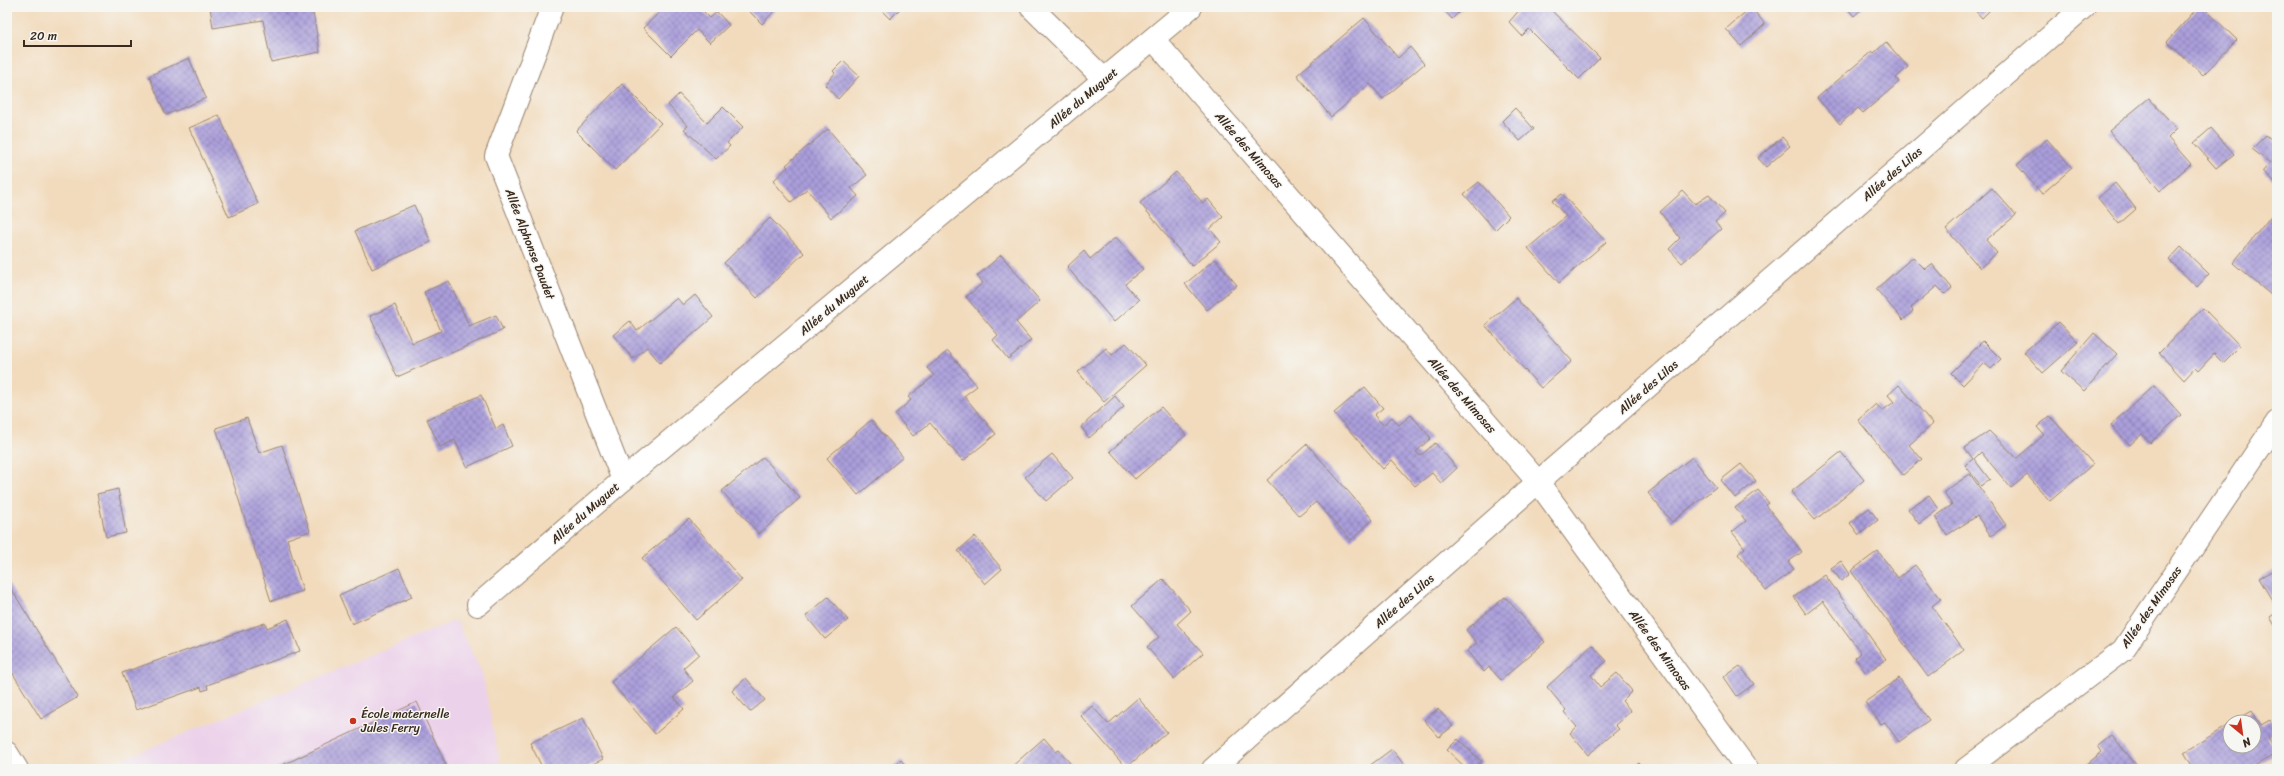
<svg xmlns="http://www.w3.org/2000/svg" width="2284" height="776" font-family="Sriracha,sans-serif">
  <defs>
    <pattern id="building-cross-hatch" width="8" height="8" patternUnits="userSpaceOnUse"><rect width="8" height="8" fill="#aa9edb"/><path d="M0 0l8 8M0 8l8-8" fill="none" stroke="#8c81b1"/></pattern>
  </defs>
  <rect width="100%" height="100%" fill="#f6f6f2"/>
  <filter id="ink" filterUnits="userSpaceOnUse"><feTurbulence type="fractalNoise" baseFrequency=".025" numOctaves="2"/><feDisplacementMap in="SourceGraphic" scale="8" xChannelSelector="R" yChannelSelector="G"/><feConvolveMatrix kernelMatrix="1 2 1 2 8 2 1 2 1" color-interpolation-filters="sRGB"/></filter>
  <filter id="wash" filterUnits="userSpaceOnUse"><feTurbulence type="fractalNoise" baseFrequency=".012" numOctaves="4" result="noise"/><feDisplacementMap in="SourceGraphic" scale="16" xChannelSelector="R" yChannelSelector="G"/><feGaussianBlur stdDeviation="0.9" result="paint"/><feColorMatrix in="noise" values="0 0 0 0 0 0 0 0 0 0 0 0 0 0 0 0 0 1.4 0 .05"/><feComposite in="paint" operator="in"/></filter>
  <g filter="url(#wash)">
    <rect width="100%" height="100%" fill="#f2dbbd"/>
    <!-- built -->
    <polygon fill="#ecd1ea" points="456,620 482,673 501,769 99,769"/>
    <g id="blocks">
      <!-- building -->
      <g fill="url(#building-cross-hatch)">
        <polygon points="210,7 312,7 320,52 271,62 263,20 213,28"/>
        <polygon points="665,7 699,7 710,18 717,12 729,25 710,43 697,30 671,56 643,28"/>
        <polygon points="752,7 778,7 762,24 748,10"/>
        <polygon points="878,7 902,7 890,19"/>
        <polygon points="1441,7 1464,7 1452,19"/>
        <polygon points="1522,7 1548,7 1600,58 1579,79 1529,29 1522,36 1509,22"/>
        <polygon points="1751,7 1765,24 1741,46 1726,29"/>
        <polygon points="1846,7 1864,7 1854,16"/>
        <polygon points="1972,7 1993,7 1982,18"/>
        <polygon points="2198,7 2203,7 2237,40 2203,75 2167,42"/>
        <polygon points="1364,18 1398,58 1410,47 1424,64 1383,99 1370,84 1331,117 1297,75"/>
        <polygon points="1886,42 1908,67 1896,78 1899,82 1863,113 1858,108 1840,124 1817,98 1872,51 1874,53"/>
        <polygon points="189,58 206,98 166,115 149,76"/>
        <polygon points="843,61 859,76 838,99 825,85 835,73 833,71"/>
        <polygon points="622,84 661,123 615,170 576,131"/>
        <polygon points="679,94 707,123 723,107 743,127 727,143 730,146 716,159 684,129 688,126 668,105"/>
        <polygon points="2149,98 2177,129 2168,138 2191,164 2160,191 2109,131"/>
        <polygon points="1515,108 1534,129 1520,141 1502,121"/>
        <polygon points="219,115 258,204 229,217 189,128"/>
        <polygon points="2211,128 2234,154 2216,168 2194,143"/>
        <polygon points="828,129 867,175 851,188 858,196 831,218 807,189 791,202 773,181 788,167 786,165"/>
        <polygon points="2266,135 2277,144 2277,184 2263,171 2270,163 2252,149"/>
        <polygon points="1782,137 1790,146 1766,167 1758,158"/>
        <polygon points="2047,139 2072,168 2042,194 2017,165"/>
        <polygon points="1176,172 1203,203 1208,199 1223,217 1210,229 1221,242 1192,266 1140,203"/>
        <polygon points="1479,182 1509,216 1495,230 1464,194"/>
        <polygon points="2115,183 2136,209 2119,224 2098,198"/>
        <polygon points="1992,188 2016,215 1986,240 1997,253 1980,268 1946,229"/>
        <polygon points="1683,191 1695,204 1709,195 1725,213 1715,222 1721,229 1682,263 1669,249 1680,238 1660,212"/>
        <polygon points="1562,194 1606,242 1559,283 1528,248 1566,216 1552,201"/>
        <polygon points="414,205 431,242 372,269 355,231"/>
        <polygon points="2271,216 2277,220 2277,290 2272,296 2233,263"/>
        <polygon points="770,218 804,253 757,298 724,263"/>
        <polygon points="1116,237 1143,269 1125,284 1139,300 1114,322 1067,267 1084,251 1090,259"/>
        <polygon points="2181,247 2209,274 2197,287 2169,260"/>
        <polygon points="1001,255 1040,301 1016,322 1031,340 1008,359 993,340 998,335 966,297 983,283 977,276"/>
        <polygon points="1913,257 1925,269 1932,264 1952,288 1945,294 1937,286 1911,308 1913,311 1903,320 1876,289"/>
        <polygon points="1215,259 1237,285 1207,310 1185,284"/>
        <polygon points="449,281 469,326 496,315 503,330 397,377 370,316 395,305 412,343 441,331 424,292"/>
        <polygon points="695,295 713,317 660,363 647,347 633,359 613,335 630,321 637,331 677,298 683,305"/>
        <polygon points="1516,298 1572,361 1541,388 1485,325"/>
        <polygon points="2203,308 2240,346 2223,363 2214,354 2198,371 2195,368 2184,380 2159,353"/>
        <polygon points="2059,322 2078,342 2043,373 2024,352"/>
        <polygon points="2094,333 2117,354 2084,391 2061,371"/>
        <polygon points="1983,341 2001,359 1991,369 1984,363 1963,385 1951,373"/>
        <polygon points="1126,343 1146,365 1104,402 1078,372 1106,348 1112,355"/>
        <polygon points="948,351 977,386 964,396 996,434 963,461 930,423 913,436 895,414 911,400 908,397 934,376 927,368"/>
        <polygon points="1899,385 1933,424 1909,445 1922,459 1903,475 1858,420 1876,404 1882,411 1894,402 1888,395"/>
        <polygon points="2154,385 2181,415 2150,443 2142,434 2130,445 2111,425"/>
        <polygon points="1365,387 1383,408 1374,415 1383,425 1392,417 1399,425 1411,415 1431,438 1416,452 1420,456 1435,443 1457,468 1441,483 1432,473 1415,486 1392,460 1383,469 1334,413"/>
        <polygon points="481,395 496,429 503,425 512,446 467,467 455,440 440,447 427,419"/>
        <polygon points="1115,396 1124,407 1089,438 1081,427"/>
        <polygon points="1161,407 1186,435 1135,479 1110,451"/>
        <polygon points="2050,416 2093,464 2050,501 2027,475 2011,488 1981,452 1974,459 1990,480 1981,486 1965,465 1973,459 1965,448 1989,431 2017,458 2044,435 2037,427"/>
        <polygon points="247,418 259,453 282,445 310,531 287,539 303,591 271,601 216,428"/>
        <polygon points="871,420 903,457 858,495 827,458"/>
        <polygon points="1307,444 1373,520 1351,540 1316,502 1299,516 1267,480"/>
        <polygon points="1841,452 1864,480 1815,520 1791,492"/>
        <polygon points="1052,454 1073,478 1046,501 1025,477"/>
        <polygon points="763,457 800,498 759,534 722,491"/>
        <polygon points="1692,457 1716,487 1672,522 1648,493"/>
        <polygon points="1741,464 1756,481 1735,498 1721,480"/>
        <polygon points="1970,474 2006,525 1991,536 1977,516 1947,535 1935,517 1952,505 1944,492"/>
        <polygon points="118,489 126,533 106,537 97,494"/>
        <polygon points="1758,490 1769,503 1766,505 1802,552 1788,562 1794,569 1766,591 1738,554 1745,548 1732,532 1746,521 1735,508"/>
        <polygon points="1929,495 1939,509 1919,524 1908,509"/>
        <polygon points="1869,508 1878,520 1859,535 1850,523"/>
        <polygon points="689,519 742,580 696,620 642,558"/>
        <polygon points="975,536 1002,569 985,584 958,551"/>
        <polygon points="1878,551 1898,578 1915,565 1941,599 1932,606 1964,650 1928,677 1851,571"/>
        <polygon points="1841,561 1850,574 1841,581 1831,568"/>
        <polygon points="399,568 412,597 352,624 339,595"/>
        <polygon points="2277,568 2277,609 2259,578"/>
        <polygon points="1825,575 1886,659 1866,673 1855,658 1861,653 1823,601 1806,614 1794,597"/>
        <polygon points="1163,579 1191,611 1177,624 1203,653 1174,679 1147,647 1159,637 1132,606"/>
        <polygon points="7,582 78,697 41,719 7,664"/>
        <polygon points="828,597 848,620 825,639 806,616"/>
        <polygon points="1505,597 1545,642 1501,680 1489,667 1484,672 1467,651 1477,643 1466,630"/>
        <polygon points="2277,612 2277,629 2270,617"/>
        <polygon points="288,619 300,651 207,685 208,689 202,691 201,687 136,710 122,673 265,623 267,628"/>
        <polygon points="676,627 699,654 683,668 693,681 674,697 684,709 655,734 611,682"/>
        <polygon points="1592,645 1607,661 1591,675 1600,687 1617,673 1632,691 1622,701 1631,711 1615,725 1619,729 1588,755 1570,733 1577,727 1564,712 1566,710 1547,687"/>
        <polygon points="1740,666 1754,684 1737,696 1724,677"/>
        <polygon points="746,678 765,700 750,712 732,691"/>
        <polygon points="1899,678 1929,720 1899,742 1885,722 1881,724 1865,702"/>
        <polygon points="1138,698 1167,732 1126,768 1081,716 1092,706 1108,724"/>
        <polygon points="417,702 448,769 274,769"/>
        <polygon points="1438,709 1453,726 1439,737 1424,720"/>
        <polygon points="2252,711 2261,725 2270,720 2277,732 2268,738 2277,753 2249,769 2194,769 2184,752 2230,724 2230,746 2254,746 2254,722 2233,722"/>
        <polygon points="583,718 603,759 587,767 589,769 543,769 530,743"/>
        <polygon points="2112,735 2137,766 2136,769 2081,769 2102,752 2098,746"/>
        <polygon points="1044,738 1056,752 1059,750 1075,769 1009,769"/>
        <polygon points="1458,739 1482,762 1476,769 1467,769 1447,750"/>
        <polygon points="1392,749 1407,769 1365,769"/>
        <polygon points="901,760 909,769 891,769"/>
        <polygon points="1639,763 1643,769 1631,769"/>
      </g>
    </g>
  </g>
  <g filter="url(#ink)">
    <use href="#blocks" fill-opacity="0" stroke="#96826e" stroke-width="1"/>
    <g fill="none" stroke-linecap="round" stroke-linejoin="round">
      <!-- street casing -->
      <g stroke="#96826e" stroke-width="24">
        <g id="street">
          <polyline points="552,7 496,156 623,480"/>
          <polyline points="1031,7 1105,80"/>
          <polyline points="1153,39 1538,482 1747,769"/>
          <polyline points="478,605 623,480 1191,7"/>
          <polyline points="7,753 17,769"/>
          <polyline points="1213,769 1538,482 2084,7"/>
          <polyline points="1966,769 2123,650 2277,422"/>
        </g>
      </g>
      <!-- street -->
      <use href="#street" stroke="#fff" stroke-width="22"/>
    </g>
  </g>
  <!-- markers -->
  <circle fill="#c8321e" stroke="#f6f6f2" stroke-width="1.5" cx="353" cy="721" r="4"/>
  <g text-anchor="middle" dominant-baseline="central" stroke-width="3" stroke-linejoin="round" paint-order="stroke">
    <!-- street labels -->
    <g font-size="12" fill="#3b2a1e" stroke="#f6f6f2">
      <text transform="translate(1083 98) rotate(-40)">Allée du Muguet</text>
      <text transform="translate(1249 150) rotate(49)">Allée des Mimosas</text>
      <text transform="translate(1892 174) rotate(-41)">Allée des Lilas</text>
      <text transform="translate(530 244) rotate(69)">Allée Alphonse Daudet</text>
      <text transform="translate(834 305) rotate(-40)">Allée du Muguet</text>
      <text transform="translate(1648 387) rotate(-41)">Allée des Lilas</text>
      <text transform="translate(1462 395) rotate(49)">Allée des Mimosas</text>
      <text transform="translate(585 513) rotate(-41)">Allée du Muguet</text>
      <text transform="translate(1404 601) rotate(-41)">Allée des Lilas</text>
      <text transform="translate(2151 607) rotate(-55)">Allée des Mimosas</text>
      <text transform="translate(1660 650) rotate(54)">Allée des Mimosas</text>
    </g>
    <!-- poi labels -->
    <g font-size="12" fill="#3b2a1e" stroke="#f6f6f2" text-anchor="start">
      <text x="361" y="714">École maternelle<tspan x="361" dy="14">Jules Ferry</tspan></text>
    </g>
  </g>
  <!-- margin -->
  <rect width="2284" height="776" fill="none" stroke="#f6f6f2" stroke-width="24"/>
  <!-- north arrow -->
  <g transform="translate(2242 734) rotate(151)"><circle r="19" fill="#f6f6f2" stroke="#aba49d"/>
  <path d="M0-3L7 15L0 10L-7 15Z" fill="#c8321e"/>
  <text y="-6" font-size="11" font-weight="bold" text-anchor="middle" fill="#3b2a1e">N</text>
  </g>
  <!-- scale -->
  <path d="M24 40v6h107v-6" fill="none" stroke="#3b2a1e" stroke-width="2"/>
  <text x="30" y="40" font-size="12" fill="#3b2a1e" stroke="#f6f6f2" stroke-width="3" paint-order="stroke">20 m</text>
</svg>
